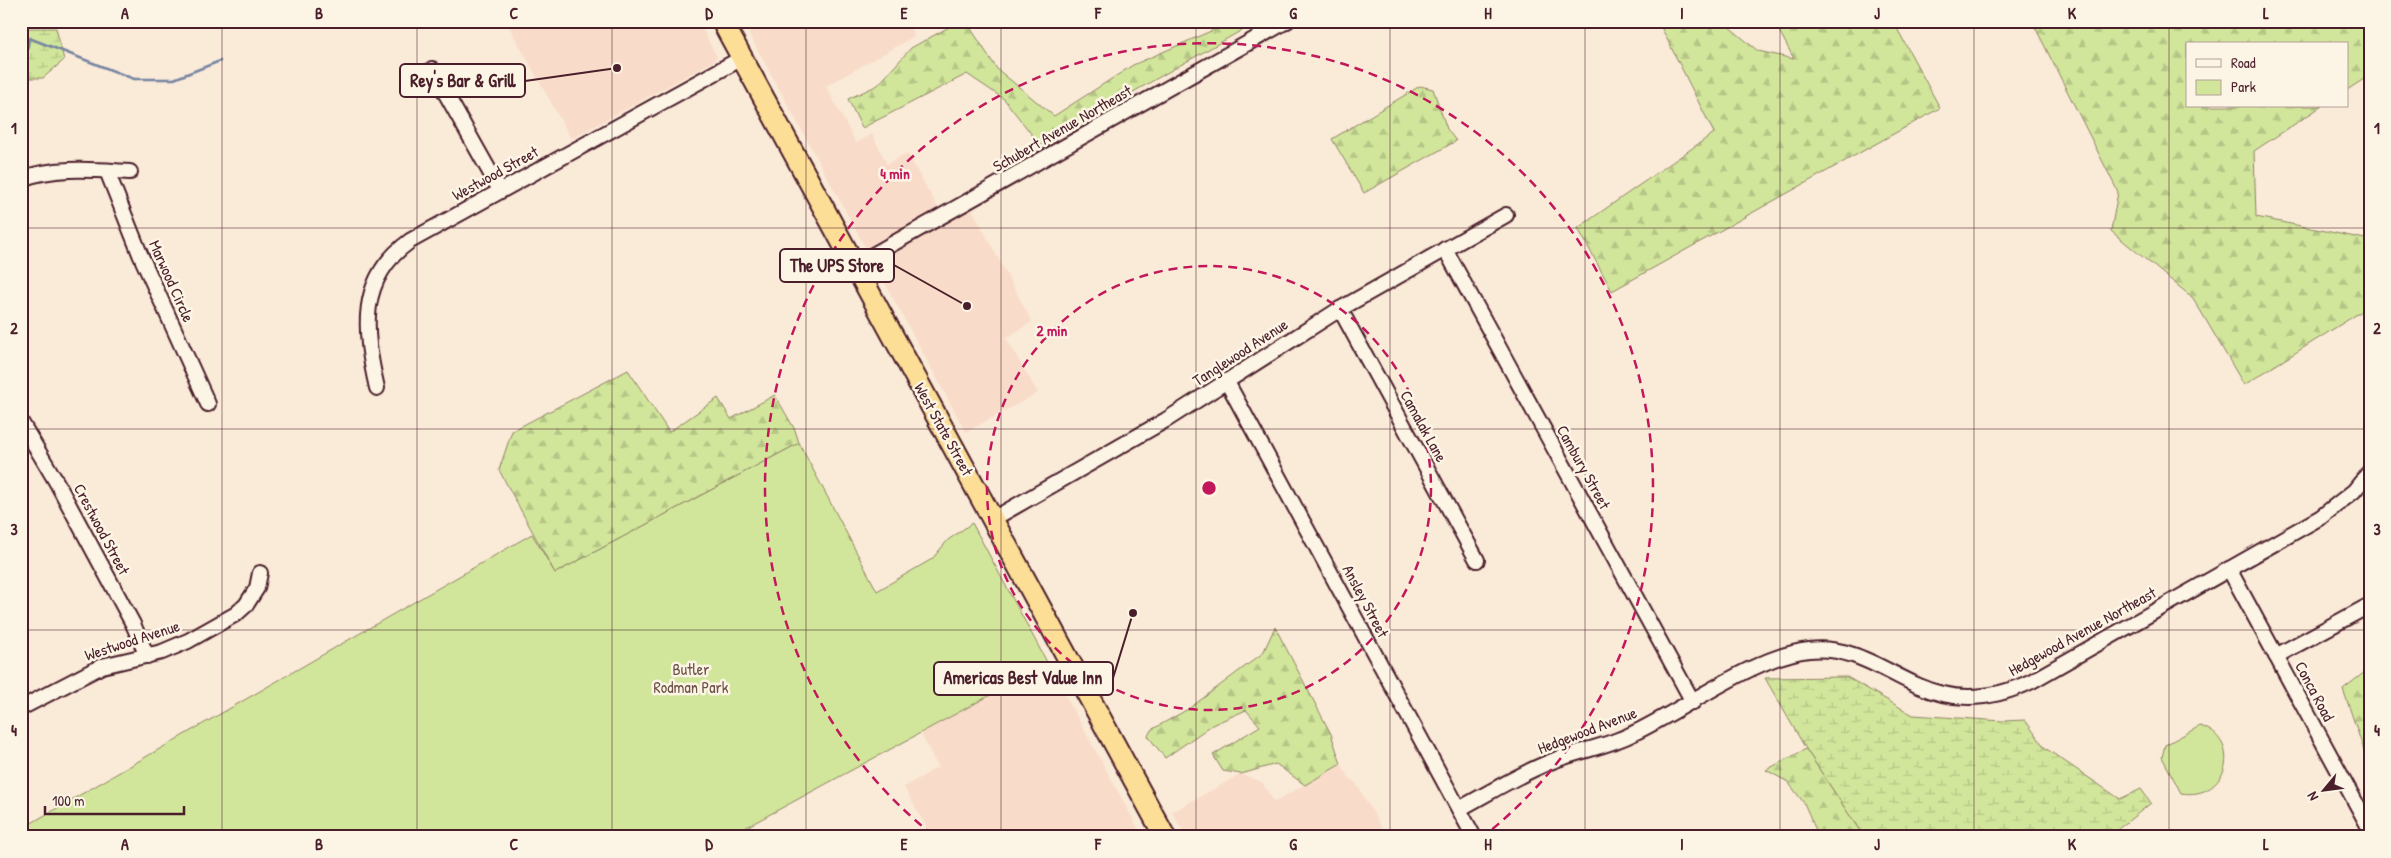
<svg xmlns="http://www.w3.org/2000/svg" width="2391" height="858" font-family="'Patrick Hand',sans-serif">
  <defs>
    <pattern id="forest-firs" width="22" height="20" patternUnits="userSpaceOnUse" patternTransform="scale(1.25)"><rect width="22" height="20" fill="#d1e69b"/><path d="M5 1l3.5 6h-7zM16 11l3.5 6h-7z" fill="#b5c586"/></pattern>
    <pattern id="wetland-marsh" width="20" height="14" patternUnits="userSpaceOnUse" patternTransform="scale(1.25)"><rect width="20" height="14" fill="#d1e69b"/><path d="M1 5h8M5 5V1M11 12h8M15 12V8" fill="none" stroke="#b5c586"/></pattern>
  </defs>
  <rect width="100%" height="100%" fill="#faead8"/>
  <filter id="ink" filterUnits="userSpaceOnUse"><feTurbulence type="fractalNoise" baseFrequency=".02" numOctaves="2"/><feDisplacementMap in="SourceGraphic" scale="10" xChannelSelector="R" yChannelSelector="G"/><feConvolveMatrix kernelMatrix="1 2 1 2 8 2 1 2 1" color-interpolation-filters="sRGB"/></filter>
  <g filter="url(#ink)">
    <!-- built -->
    <g fill="#f8dcc9">
      <polygon points="506,21 698,21 717,57 712,62 571,139"/>
      <polygon points="742,21 907,21 915,36 826,86 856,143 872,134 887,164 907,153 946,222 972,209 1032,322 1006,338 1038,393 966,432"/>
      <polygon points="1048,664 1143,837 932,837 904,787 938,767 920,732"/>
      <polygon points="1341,764 1349,777 1356,783 1387,837 1186,837 1172,812 1241,774 1262,782 1274,802"/>
    </g>
    <!-- green -->
    <g fill="#d1e69b" stroke="#8e8263">
      <polygon points="799,443 877,591 932,559 948,540 972,523 1048,664 728,837 21,837 21,829 532,534 555,573"/>
      <path d="M2200,726C2243,739 2229,801 2181,793L2162,757L2165,745Z"/>
    </g>
    <!-- forest -->
    <g fill="url(#forest-firs)" stroke="#8e8263">
      <polygon points="960,21 966,21 997,69 1054,116 1133,65 1234,21 1258,21 1040,145 1004,99 967,74 862,128 848,99 878,85 911,48"/>
      <polygon points="1658,21 1722,21 1758,51 1794,59 1774,21 1893,21 1940,108 1612,291 1578,228 1714,133"/>
      <polygon points="2032,21 2370,21 2370,75 2347,90 2347,44 2187,44 2187,106 2322,106 2254,151 2256,217 2370,240 2370,306 2244,385 2193,298 2111,231 2118,192"/>
      <polygon points="1420,86 1433,89 1447,129 1456,141 1364,193 1332,139"/>
      <polygon points="628,370 669,432 718,398 731,419 775,395 795,430 799,443 555,573 499,470 512,431"/>
      <polygon points="1275,627 1331,734 1341,764 1305,785 1276,764 1241,774 1223,771 1213,755 1260,726 1246,710 1212,725 1165,758 1148,736 1151,730 1190,708 1263,653"/>
      <polygon points="2370,668 2370,761 2367,759 2343,689"/>
      <polygon points="1806,749 1864,837 1819,837 1804,803 1788,782 1766,770"/>
    </g>
    <!-- wetland -->
    <g fill="url(#wetland-marsh)" stroke="#8e8263">
      <polygon points="21,28 56,28 64,60 43,78 21,78"/>
      <polygon points="1847,677 1913,715 2003,721 2025,720 2045,748 2120,799 2141,789 2151,803 2108,837 1864,837 1806,749 1765,678"/>
    </g>
    <g fill="none" stroke-linecap="round" stroke-linejoin="round">
      <!-- stream -->
      <polyline stroke="#7584a1" stroke-width="2.5" points="21,65 25,66 29,38 134,79 174,79 220,61"/>
      <!-- minor casing -->
      <g stroke="#4a1f2b" stroke-width="18">
        <g id="minor">
          <polyline points="432,69 500,190"/>
          <polyline points="107,171 140,254 208,404"/>
          <path d="M21,179C55,166 94,170 130,172"/>
          <polyline points="1445,249 1693,702"/>
          <polyline points="855,265 1287,21"/>
          <polyline points="1340,309 1477,560"/>
          <polyline points="1227,382 1474,837"/>
          <path d="M377,388C364,331 357,279 410,241L742,58"/>
          <polyline points="21,422 57,483 133,624 147,656"/>
          <polyline points="993,519 1166,420 1340,309 1506,215"/>
          <polyline points="2229,569 2370,829"/>
          <polyline points="2276,656 2370,605"/>
          <polyline points="21,708 102,666 162,652 188,641 236,614 246,605 257,588 260,573"/>
          <path d="M1459,809C1489,793 1519,774 1550,762C1577,751 1606,747 1632,734C1684,710 1754,656 1809,650C1852,645 1882,670 1919,686C1956,703 1995,699 2032,681L2321,517L2354,491L2370,471"/>
        </g>
      </g>
      <!-- highway casing -->
      <g stroke="#4a1f2b" stroke-width="24">
        <polyline id="highway" points="722,21 1165,837"/>
      </g>
      <!-- minor -->
      <use href="#minor" stroke="#fcf5e5" stroke-width="14"/>
      <!-- highway -->
      <use href="#highway" stroke="#fcde96" stroke-width="20"/>
    </g>
  </g>
  <!-- grid -->
  <path fill="none" stroke="#4a1f2b" stroke-width="1" stroke-opacity="0.55" d="M222,21V837M417,21V837M612,21V837M806,21V837M1001,21V837M1196,21V837M1390,21V837M1585,21V837M1780,21V837M1974,21V837M2169,21V837M21,228H2370M21,429H2370M21,630H2370"/>
  <!-- distance rings -->
  <g fill="none" stroke="#c2185b" stroke-width="2.5" stroke-dasharray="9 6">
    <circle cx="1209" cy="488" r="222"/>
    <path d="M933 835A444 444 0 1 1 1485 835"/>
  </g>
  <g text-anchor="middle" dominant-baseline="central" stroke-width="5" stroke-linejoin="round" paint-order="stroke">
    <!-- street labels -->
    <g font-size="16" fill="#4a1f2b" stroke="#fcf5e5">
      <text transform="translate(1062 128) rotate(-30)">Schubert Avenue Northeast</text>
      <text transform="translate(495 173) rotate(-29)">Westwood Street</text>
      <text transform="translate(172 281) rotate(66)">Marwood Circle</text>
      <text transform="translate(1240 352) rotate(-33)">Tanglewood Avenue</text>
      <text transform="translate(1424 426) rotate(61)">Camalak Lane</text>
      <text transform="translate(944 429) rotate(61)">West State Street</text>
      <text transform="translate(1584 467) rotate(61)">Cambury Street</text>
      <text transform="translate(102 529) rotate(62)">Crestwood Street</text>
      <text transform="translate(1366 601) rotate(62)">Ansley Street</text>
      <text transform="translate(2082 631) rotate(-29)">Hedgewood Avenue Northeast</text>
      <text transform="translate(132 640) rotate(-18)">Westwood Avenue</text>
      <text transform="translate(2315 691) rotate(62)">Conca Road</text>
      <text transform="translate(1587 730) rotate(-21)">Hedgewood Avenue</text>
    </g>
    <!-- park labels -->
    <g font-size="16" fill="#6c5147" stroke="#fcf5e5">
      <text x="691" y="669">Butler<tspan x="691" dy="18">Rodman Park</tspan></text>
    </g>
  </g>
  <circle cx="1209" cy="488" r="8" fill="#c2185b" stroke="#fcf5e5" stroke-width="2.5"/>
  <g font-size="15" text-anchor="middle" font-weight="bold" fill="#c2185b" stroke="#fcf5e5" stroke-width="5" stroke-linejoin="round" paint-order="stroke">
    <text x="895" y="179">4 min</text>
    <text x="1052" y="336">2 min</text>
  </g>
  <!-- callouts -->
  <path fill="none" stroke="#4a1f2b" stroke-width="2" d="M617 68L525 81M967 306L894 265M1133 613L1113 678"/>
  <g fill="#4a1f2b" stroke="#fcf5e5" stroke-width="2">
    <circle cx="617" cy="68" r="5"/>
    <circle cx="967" cy="306" r="5"/>
    <circle cx="1133" cy="613" r="5"/>
  </g>
  <g fill="#fcf5e5" stroke="#4a1f2b" stroke-width="2">
    <rect x="400" y="64" width="125" height="33" rx="5"/>
    <rect x="780" y="249" width="114" height="33" rx="5"/>
    <rect x="934" y="662" width="179" height="33" rx="5"/>
  </g>
  <g font-size="18" text-anchor="middle" font-weight="bold" fill="#4a1f2b">
    <text x="463" y="87">Rey's Bar &amp; Grill</text>
    <text x="837" y="272">The UPS Store</text>
    <text x="1023" y="684">Americas Best Value Inn</text>
  </g>
  <!-- margin -->
  <rect width="2391" height="858" fill="none" stroke="#fcf5e5" stroke-width="55"/>
  <!-- legend -->
  <rect x="2186" y="42" width="162" height="65" fill="#fcf5e5" stroke="#b59f9b"/>
  <rect x="2196" y="59" width="25" height="8" fill="#fcf5e5" stroke="#b59f9b"/>
  <text x="2231" y="68" font-size="15" fill="#4a1f2b">Road</text>
  <rect x="2196" y="80" width="25" height="15" fill="#d1e69b" stroke="#b59f9b"/>
  <text x="2231" y="92" font-size="15" fill="#4a1f2b">Park</text>
  <!-- north arrow -->
  <g transform="translate(2324 790) rotate(241)" stroke="#fcf5e5" stroke-width="4" paint-order="stroke">
  <path d="M0-4L9 19L0 12L-9 19Z" fill="#4a1f2b"/>
  <text y="-8" font-size="14" font-weight="bold" text-anchor="middle" fill="#4a1f2b">N</text>
  </g>
  <!-- scale -->
  <path d="M45 806v8h139v-8" fill="none" stroke="#4a1f2b" stroke-width="2.5"/>
  <text x="52" y="806" font-size="15" fill="#4a1f2b" stroke="#fcf5e5" stroke-width="4" paint-order="stroke">100 m</text>
  <rect x="28" y="28" width="2336" height="802" fill="none" stroke="#4a1f2b" stroke-width="2"/>
  <g font-size="16" text-anchor="middle" font-weight="bold" fill="#4a1f2b">
    <text x="125" y="19">A</text>
    <text x="319" y="19">B</text>
    <text x="514" y="19">C</text>
    <text x="709" y="19">D</text>
    <text x="904" y="19">E</text>
    <text x="1098" y="19">F</text>
    <text x="1293" y="19">G</text>
    <text x="1488" y="19">H</text>
    <text x="1682" y="19">I</text>
    <text x="1877" y="19">J</text>
    <text x="2072" y="19">K</text>
    <text x="2266" y="19">L</text>
    <text x="14" y="134">1</text>
    <text x="2377" y="134">1</text>
    <text x="14" y="334">2</text>
    <text x="2377" y="334">2</text>
    <text x="14" y="535">3</text>
    <text x="2377" y="535">3</text>
    <text x="14" y="736">4</text>
    <text x="2377" y="736">4</text>
    <text x="125" y="850">A</text>
    <text x="319" y="850">B</text>
    <text x="514" y="850">C</text>
    <text x="709" y="850">D</text>
    <text x="904" y="850">E</text>
    <text x="1098" y="850">F</text>
    <text x="1293" y="850">G</text>
    <text x="1488" y="850">H</text>
    <text x="1682" y="850">I</text>
    <text x="1877" y="850">J</text>
    <text x="2072" y="850">K</text>
    <text x="2266" y="850">L</text>
  </g>
</svg>
